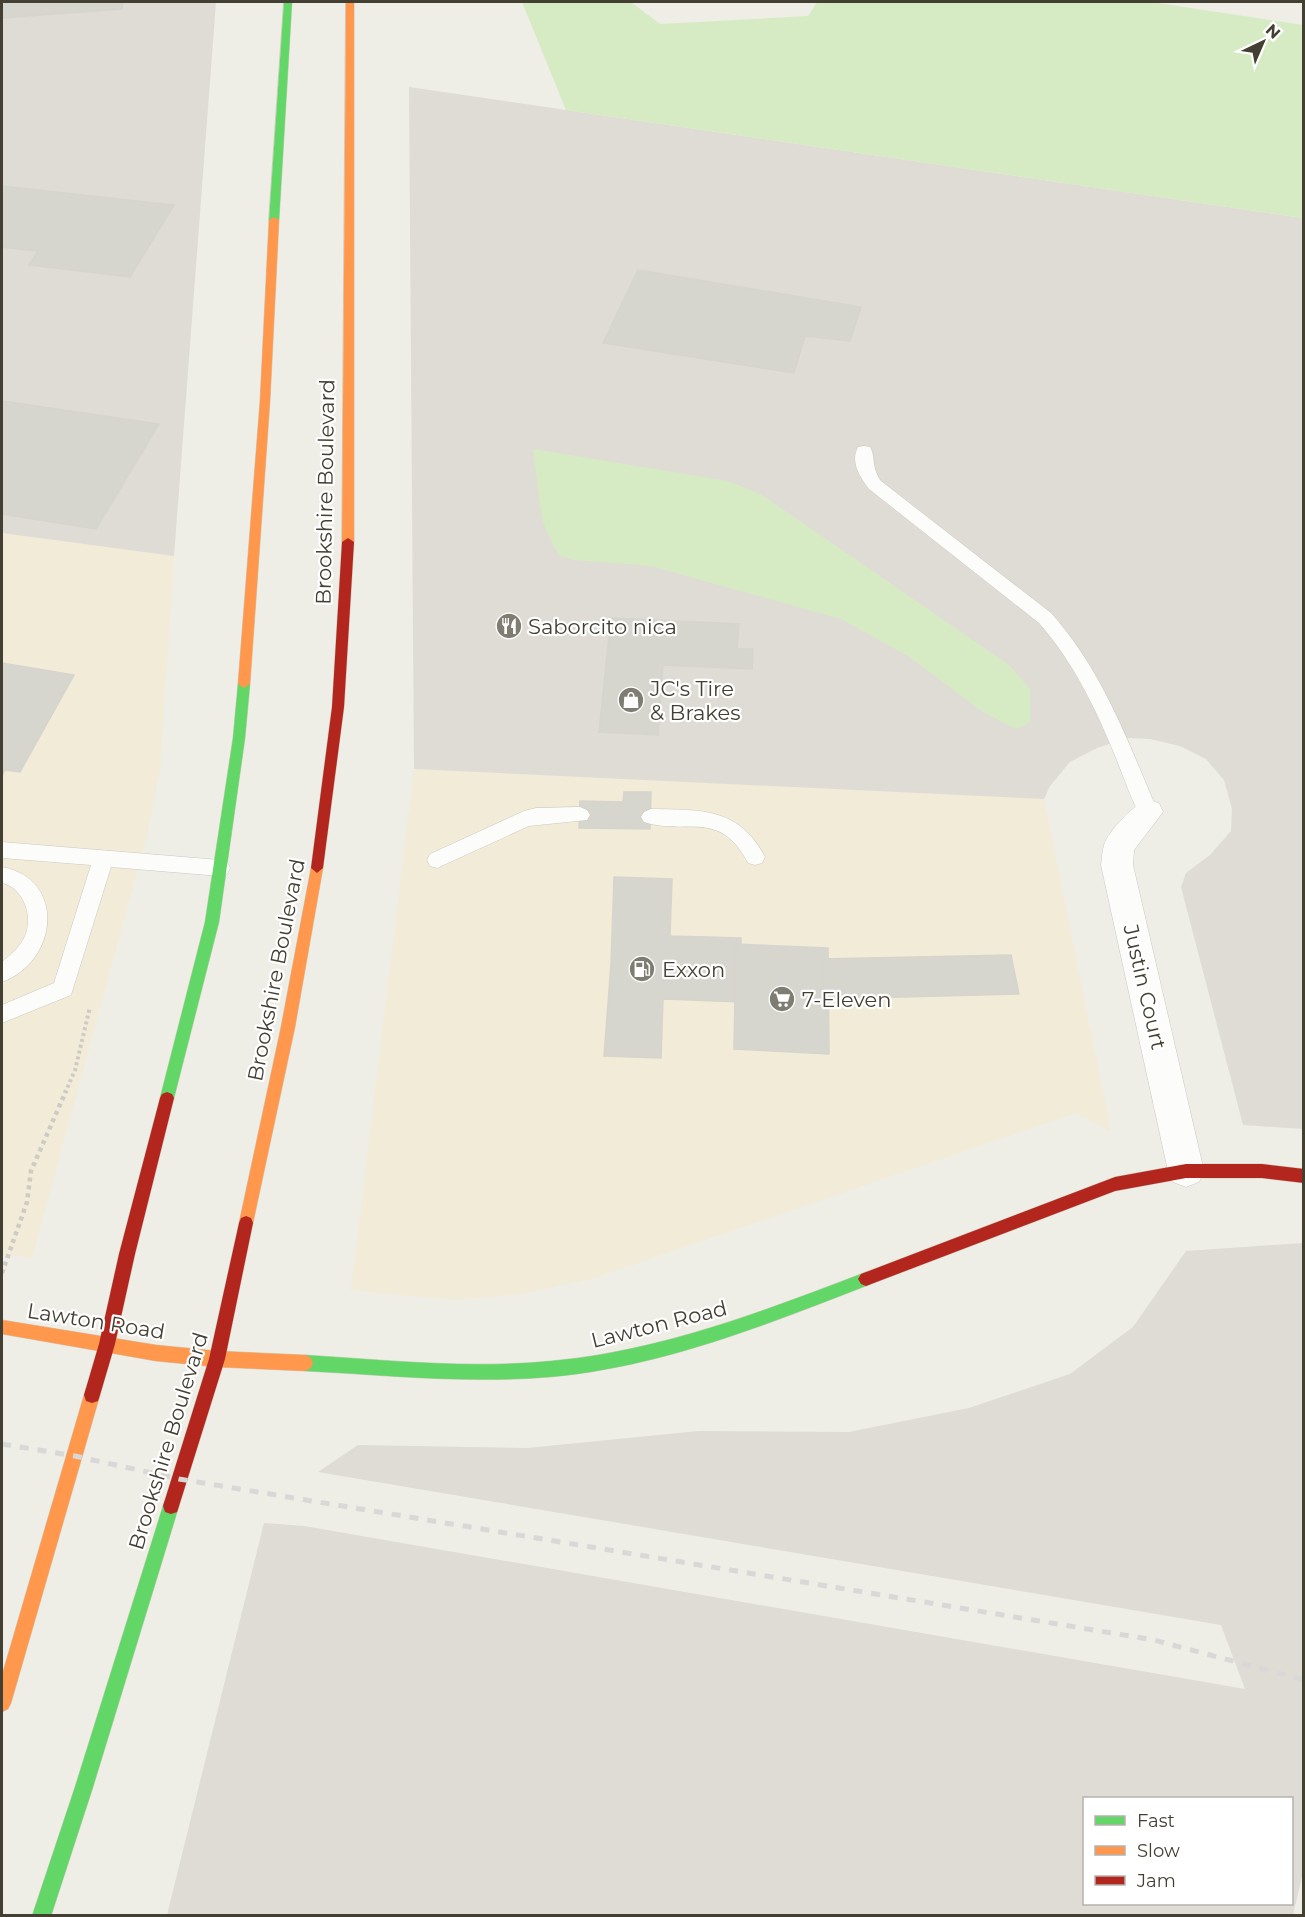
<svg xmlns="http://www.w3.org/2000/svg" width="1305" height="1917" font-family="Montserrat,sans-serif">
  <rect width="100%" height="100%" fill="#eeede6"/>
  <!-- commercial -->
  <g fill="#f2ebd7">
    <polygon points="2,533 174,556 160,770 147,835 32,1258 2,1254"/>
    <polygon points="414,769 1044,799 1111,1131 1076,1113 591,1279 521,1294 453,1300 351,1290"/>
  </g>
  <!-- industrial -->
  <g fill="#dedcd4" fill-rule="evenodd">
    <polygon points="2,2 216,2 174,556 2,533"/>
    <polygon points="409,87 1303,218 1303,1129 1243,1125 1181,887 1186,873 1210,855 1231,831 1232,809 1224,780 1206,759 1180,746 1150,739 1128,738 1097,748 1070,762 1050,786 1044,799 414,769"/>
    <path d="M1303,1243L1304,1868L1293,1915H167L264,1523L304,1526L1245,1689L1221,1625L318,1472L358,1445L527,1448L699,1431L849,1432L969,1408L1070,1374L1133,1327L1186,1251ZM1084,1798H1292V1904H1084Z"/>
  </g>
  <!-- green -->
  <g fill="#d6ebc4">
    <polygon points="522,2 631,2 660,24 808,16 817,2 1151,2 1303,25 1303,218 566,110"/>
    <polygon points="533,449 728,481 762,495 1009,665 1030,689 1030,722 1016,729 983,712 908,656 841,619 651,566 574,560 560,556 552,543 542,519"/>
  </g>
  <!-- building -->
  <g fill="#d7d6ce" stroke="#d6d4cc" stroke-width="1.5">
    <polygon points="2,2 123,2 122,9 2,18"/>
    <polygon points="2,186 174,205 130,277 29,265 38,251 2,247"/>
    <polygon points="638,270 861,307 850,341 805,336 794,373 603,343"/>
    <polygon points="2,401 159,424 96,529 2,514"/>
    <polygon points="611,618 739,624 737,649 753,649 752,669 663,665 658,735 599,732"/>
    <polygon points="2,663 74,675 20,772 5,770 2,776"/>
    <polygon points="624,792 651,792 650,829 579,828 580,801 623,802"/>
    <polygon points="614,877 672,879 670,936 741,938 741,1002 663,999 661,1058 604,1056 611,964"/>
    <polygon points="736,944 828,948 829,1054 734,1049"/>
    <polygon points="1011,955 1019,994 825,999 821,959"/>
  </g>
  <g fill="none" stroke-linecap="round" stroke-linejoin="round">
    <!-- lane casing -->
    <g stroke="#cac9c2" stroke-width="1">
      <g id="lane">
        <path d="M864,446L870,447C876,458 871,467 881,481L1051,613C1103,671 1128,742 1158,812L1155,817L1148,820L1141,817C1131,799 1124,778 1116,758C1096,709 1074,663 1039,623L869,489C860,477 850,462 858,447Z"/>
        <polygon points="580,807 587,810 590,815 587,820 529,826 437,868 430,866 427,860 430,854 524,811 536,808"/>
        <path d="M651,809C701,810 739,807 765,857L762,863L755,865L748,863C719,808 687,836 644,822L641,817L644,812Z"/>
        <polygon points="2,842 220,860 227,862 230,868 227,874 220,876 111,867 71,995 2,1023 2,1005 54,983 91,865 2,858"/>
        <path d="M2,867C67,879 58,962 2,982V962C10,955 19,948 24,938C35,918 23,887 2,883Z"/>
      </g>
    </g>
    <!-- street casing -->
    <g stroke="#cac9c2" stroke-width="1">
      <path id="street" d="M1148,800L1159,803L1163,812L1134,850L1133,865L1204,1171L1199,1182L1186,1187L1173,1182L1168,1171L1101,865C1102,859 1102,851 1104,845C1109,830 1134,804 1148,800Z"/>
    </g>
    <!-- fast casing -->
    <g stroke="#ceccbc" stroke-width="1">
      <g id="fast">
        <polygon points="284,2 292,2 279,220 274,223 269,220"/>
        <polygon points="244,680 250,684 245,738 219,922 174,1098 172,1102 167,1104 162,1102 160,1098 205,922 233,738 238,684"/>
        <path d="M866,1272L871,1274L874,1279L871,1284C768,1324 662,1367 550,1377C468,1384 386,1375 305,1371L299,1368L297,1363L299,1358L305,1355C387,1360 469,1369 551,1361C661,1351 764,1311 866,1272Z"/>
        <polygon points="171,1498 177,1500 179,1506 93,1787 51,1916 32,1916 75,1787 163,1506 165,1500"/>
      </g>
    </g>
    <!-- slow casing -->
    <g stroke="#ceccbc" stroke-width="1">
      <g id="slow">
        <polygon points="346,2 354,2 354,542 348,546 342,542"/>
        <polygon points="274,217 279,220 270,401 250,684 244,688 238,684 260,401 269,220"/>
        <polygon points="317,863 323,868 295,1027 253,1223 251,1228 246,1230 241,1228 239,1223 281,1027 311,868"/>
        <polygon points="2,1320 156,1345 217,1351 305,1355 311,1358 313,1363 311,1368 305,1371 217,1367 156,1361 2,1334"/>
        <polygon points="92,1387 98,1389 100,1395 11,1703 8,1709 2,1712 2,1675 84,1395 86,1389"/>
      </g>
    </g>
    <!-- jam casing -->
    <g stroke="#ceccbc" stroke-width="1">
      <g id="jam">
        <polygon points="348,538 354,542 344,707 323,868 317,873 311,868 332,707 342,542"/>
        <polygon points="167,1092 172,1094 174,1098 135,1254 115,1344 100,1395 98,1401 92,1403 86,1401 84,1395 99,1344 119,1254 160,1098 162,1094"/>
        <polygon points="1186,1164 1262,1164 1304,1169 1304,1183 1262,1178 1186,1178 1115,1191 866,1286 861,1284 858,1279 861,1274 1115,1177"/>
        <polygon points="246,1216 251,1218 253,1223 225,1359 179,1506 177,1512 171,1514 165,1512 163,1506 209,1359 239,1223 241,1218"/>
      </g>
    </g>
    <!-- path-far1 -->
    <polyline stroke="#cccbc6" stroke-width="4" stroke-dasharray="3 3" stroke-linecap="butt" points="65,1093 75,1070 90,1007"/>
    <!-- path -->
    <polyline stroke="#cccbc6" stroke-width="4.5" stroke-dasharray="4 4" stroke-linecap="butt" points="2,1273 27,1202 31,1171 66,1091"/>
    <!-- lane -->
    <use href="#lane" fill="#fcfcfb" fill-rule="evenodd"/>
    <!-- street -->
    <use href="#street" fill="#fcfcfb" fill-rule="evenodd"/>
    <!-- fast -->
    <use href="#fast" fill="#63d668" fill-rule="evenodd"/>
    <!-- slow -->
    <use href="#slow" fill="#ff974d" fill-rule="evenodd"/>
    <!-- jam -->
    <use href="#jam" fill="#b3261e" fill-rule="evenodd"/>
    <!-- rail -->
    <polyline stroke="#d8d8d7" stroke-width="5" stroke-dasharray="9 9" stroke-linecap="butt" points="2,1444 75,1456 179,1479 1154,1640 1304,1680"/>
  </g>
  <!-- icons -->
  <defs>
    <g id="restaurant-disc" transform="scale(1.35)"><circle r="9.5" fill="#7f7c71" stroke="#fff"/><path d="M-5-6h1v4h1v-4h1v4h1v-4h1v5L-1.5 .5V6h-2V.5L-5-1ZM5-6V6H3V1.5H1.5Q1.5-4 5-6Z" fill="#fff"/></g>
    <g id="shop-disc" transform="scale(1.35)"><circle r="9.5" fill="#7f7c71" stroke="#fff"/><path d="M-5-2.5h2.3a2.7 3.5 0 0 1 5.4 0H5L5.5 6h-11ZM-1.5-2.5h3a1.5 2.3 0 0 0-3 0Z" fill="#fff"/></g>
    <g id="fuel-disc" transform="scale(1.35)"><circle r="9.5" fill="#7f7c71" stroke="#fff"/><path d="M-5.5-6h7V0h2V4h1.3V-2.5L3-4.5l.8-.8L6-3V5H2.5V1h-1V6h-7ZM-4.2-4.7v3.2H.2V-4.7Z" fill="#fff"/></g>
    <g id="supermarket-disc" transform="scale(1.35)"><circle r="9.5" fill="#7f7c71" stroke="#fff"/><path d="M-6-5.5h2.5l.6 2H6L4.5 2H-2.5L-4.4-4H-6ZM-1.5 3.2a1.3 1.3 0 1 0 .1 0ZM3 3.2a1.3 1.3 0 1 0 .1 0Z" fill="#fff"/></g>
  </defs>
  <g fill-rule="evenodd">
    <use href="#restaurant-disc" x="509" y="626"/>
    <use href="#shop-disc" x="631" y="700"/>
    <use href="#fuel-disc" x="642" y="969"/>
    <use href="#supermarket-disc" x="782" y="999"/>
  </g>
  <g text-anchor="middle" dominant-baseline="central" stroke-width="4.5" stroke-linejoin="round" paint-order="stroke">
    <!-- street labels -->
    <g font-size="21" fill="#433f32" stroke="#fff">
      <text transform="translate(325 492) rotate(-89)">Brookshire Boulevard</text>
      <text transform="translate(276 970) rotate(-79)">Brookshire Boulevard</text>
      <text transform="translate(1145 987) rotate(77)">Justin Court</text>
      <text transform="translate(96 1321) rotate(9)">Lawton Road</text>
      <text transform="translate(659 1324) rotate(-14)">Lawton Road</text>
      <text transform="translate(168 1441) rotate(-73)">Brookshire Boulevard</text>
    </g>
    <!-- poi labels -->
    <g font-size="21" fill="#433f32" stroke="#fff" text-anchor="start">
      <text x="528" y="626">Saborcito nica</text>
      <text x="650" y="688">JC's Tire<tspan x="650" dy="24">&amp; Brakes</tspan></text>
      <text x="662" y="969">Exxon</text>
      <text x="802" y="999">7-Eleven</text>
    </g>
  </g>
  <!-- border -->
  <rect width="1305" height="1917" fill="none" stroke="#433f32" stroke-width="6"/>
  <!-- legend -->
  <rect x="1083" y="1797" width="210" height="108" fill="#ffffff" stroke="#b4b2ad" stroke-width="1.5"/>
  <rect x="1095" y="1816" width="30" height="9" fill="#63d668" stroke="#b4b2ad" stroke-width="1.5"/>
  <text x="1137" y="1827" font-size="18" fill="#433f32">Fast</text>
  <rect x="1095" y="1846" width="30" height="9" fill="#ff974d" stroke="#b4b2ad" stroke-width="1.5"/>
  <text x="1137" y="1857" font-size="18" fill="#433f32">Slow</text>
  <rect x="1095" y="1876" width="30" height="9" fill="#b3261e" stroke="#b4b2ad" stroke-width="1.5"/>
  <text x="1137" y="1887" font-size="18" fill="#433f32">Jam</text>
  <!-- north arrow -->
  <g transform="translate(1263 42) rotate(44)" stroke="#ffffff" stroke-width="4.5" paint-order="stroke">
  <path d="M0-4.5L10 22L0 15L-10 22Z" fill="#433f32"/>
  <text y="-9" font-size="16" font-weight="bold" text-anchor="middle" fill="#433f32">N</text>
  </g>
</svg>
